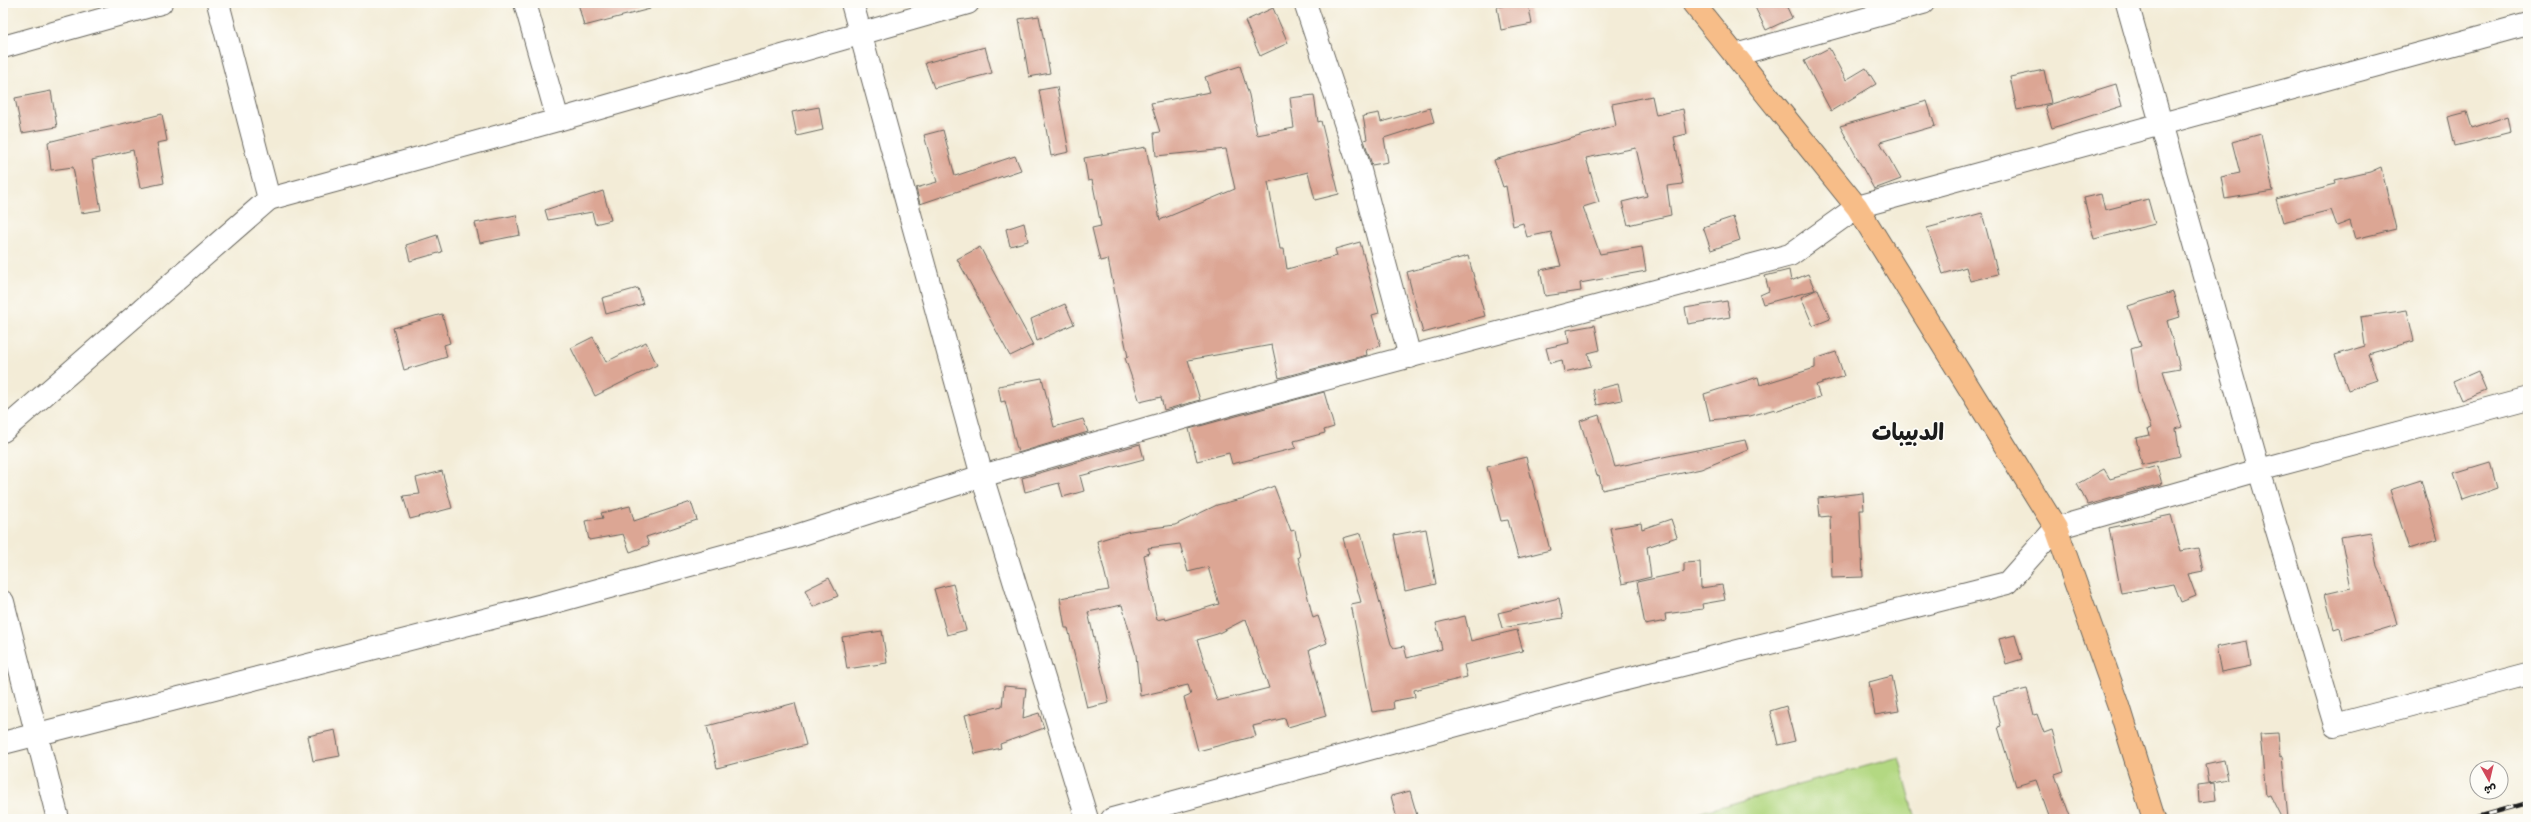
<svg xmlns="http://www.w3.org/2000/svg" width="2531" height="822" font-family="'Patrick Hand','Playpen Sans Arabic',sans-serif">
  <rect width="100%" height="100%" fill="#fdfcf7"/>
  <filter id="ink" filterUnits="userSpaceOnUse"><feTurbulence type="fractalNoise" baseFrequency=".025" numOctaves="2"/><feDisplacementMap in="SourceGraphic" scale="8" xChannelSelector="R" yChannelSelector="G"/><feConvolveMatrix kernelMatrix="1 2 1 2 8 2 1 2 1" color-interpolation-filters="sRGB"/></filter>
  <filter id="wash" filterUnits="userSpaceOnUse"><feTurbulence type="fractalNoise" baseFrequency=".012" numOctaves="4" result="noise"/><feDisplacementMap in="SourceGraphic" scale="16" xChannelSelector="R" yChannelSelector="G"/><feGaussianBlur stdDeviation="0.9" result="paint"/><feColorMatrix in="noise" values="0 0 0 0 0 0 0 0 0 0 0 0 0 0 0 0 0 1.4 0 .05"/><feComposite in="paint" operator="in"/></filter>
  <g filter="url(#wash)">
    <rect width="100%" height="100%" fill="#f3ecd7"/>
    <!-- green -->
    <polygon fill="#b3d882" stroke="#687a4f" points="1899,757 1916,819 1676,819"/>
    <g id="blocks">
      <!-- building -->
      <g fill="#dca694" fill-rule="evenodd">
        <polygon points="578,3 649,3 650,9 584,26"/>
        <polygon points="1516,3 1528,3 1532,24 1501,30 1497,7"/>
        <polygon points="1753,3 1785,3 1792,18 1766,30"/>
        <polygon points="1273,8 1288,43 1260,56 1245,21"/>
        <polygon points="1039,16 1050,73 1029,77 1019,19"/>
        <polygon points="985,47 992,73 934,88 925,63"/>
        <polygon points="1829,48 1846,80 1866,68 1876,84 1831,111 1804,61"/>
        <polygon points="1240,66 1249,95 1257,135 1294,128 1290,98 1314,95 1318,122 1321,121 1339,194 1315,200 1308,172 1268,182 1280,249 1284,249 1287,269 1337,256 1335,249 1360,242 1379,313 1372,315 1381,346 1366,350 1367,355 1279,378 1272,345 1188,360 1200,400 1164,410 1161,397 1140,402 1125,358 1128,357 1108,259 1100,261 1092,228 1101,226 1092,180 1088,181 1084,158 1146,147 1160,220 1235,189 1226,149 1156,156 1154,133 1160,132 1151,103 1210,92 1205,77"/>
        <polygon points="2044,70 2051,103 2017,110 2010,77"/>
        <polygon points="2116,84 2122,106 2052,128 2045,106"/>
        <polygon points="1057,87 1069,152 1051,156 1039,90"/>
        <polygon points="51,91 57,127 22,133 15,98"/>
        <polygon points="1652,96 1656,115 1683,109 1687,134 1674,137 1683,184 1667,186 1671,215 1628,225 1622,202 1647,196 1636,148 1586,158 1599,202 1583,207 1600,254 1642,247 1646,271 1580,283 1581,291 1545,296 1540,270 1561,266 1551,232 1527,237 1523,223 1513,226 1506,186 1503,187 1494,160 1616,126 1612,104"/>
        <polygon points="1927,101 1935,126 1880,142 1901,179 1874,189 1840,126"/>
        <polygon points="819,107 823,130 797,136 792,112"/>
        <polygon points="1430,108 1434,122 1384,138 1388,162 1372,165 1364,140 1367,139 1363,116 1379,113 1381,122"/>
        <polygon points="2467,112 2472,128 2508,116 2511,132 2455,146 2448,117"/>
        <polygon points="162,114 167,141 157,143 164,183 140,188 133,150 92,160 101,210 81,213 73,167 51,170 48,142"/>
        <polygon points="943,130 955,176 1015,156 1021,170 920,204 916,188 937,182 924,135"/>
        <polygon points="2261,134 2273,191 2225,199 2221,177 2240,173 2232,142"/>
        <polygon points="2381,167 2396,229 2355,239 2350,221 2337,226 2331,210 2283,222 2276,199 2336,184 2335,180 2370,172"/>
        <polygon points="603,191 611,220 595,224 592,212 548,220 545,210"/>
        <polygon points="2101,194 2105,210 2148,199 2155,224 2094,239 2084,198"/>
        <polygon points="1982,213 1998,274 1970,281 1966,267 1943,274 1927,228"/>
        <polygon points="516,215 520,235 480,243 475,223"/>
        <polygon points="1733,217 1740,240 1711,250 1703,227"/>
        <polygon points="1024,223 1028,241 1010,246 1006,229"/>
        <polygon points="437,235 442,252 410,261 406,245"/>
        <polygon points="980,247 1033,345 1010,356 957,259"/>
        <polygon points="1468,256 1485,316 1423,333 1407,272"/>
        <polygon points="1789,270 1791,281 1808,274 1815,290 1763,304 1760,295 1769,291 1765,276"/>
        <polygon points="638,288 643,304 606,314 602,298"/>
        <polygon points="1818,289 1830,319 1813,326 1801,297"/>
        <polygon points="2173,292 2180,317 2167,321 2180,368 2163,371 2182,427 2176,429 2180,456 2142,465 2136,438 2150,435 2148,429 2151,428 2138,391 2131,349 2141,346 2128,306"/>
        <polygon points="1727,301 1730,317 1688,324 1685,308"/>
        <polygon points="1065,304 1074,324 1037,341 1031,319"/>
        <polygon points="2407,310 2414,341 2368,354 2377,380 2348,390 2335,355 2365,346 2361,317"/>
        <polygon points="442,314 450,343 444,345 447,357 404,370 393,328"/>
        <polygon points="1595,325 1600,350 1588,353 1591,366 1564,372 1562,360 1550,363 1546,348 1569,343 1567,330"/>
        <polygon points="593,337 606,362 646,342 657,365 595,396 571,348"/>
        <polygon points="1836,352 1844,376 1816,385 1820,397 1775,412 1775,409 1750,416 1710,420 1704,394 1758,377 1760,385 1815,368 1815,359"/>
        <polygon points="2478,371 2486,390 2461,400 2453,382"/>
        <polygon points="1042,378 1054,427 1083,419 1088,432 1018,453 1005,401 1001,402 998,386"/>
        <polygon points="1618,384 1622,400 1597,405 1593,390"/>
        <polygon points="1324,392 1334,427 1324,430 1325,433 1294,441 1296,448 1232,464 1229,453 1197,461 1189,429"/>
        <polygon points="1599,415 1615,467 1745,440 1748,450 1701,469 1602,490 1599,475 1597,476 1580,421"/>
        <polygon points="1140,444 1144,459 1080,476 1084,491 1063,497 1059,483 1025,492 1022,478"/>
        <polygon points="1526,457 1550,550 1518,558 1508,520 1501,521 1487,467"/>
        <polygon points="2490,462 2497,488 2463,500 2454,473"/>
        <polygon points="2157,466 2162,484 2088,505 2077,484 2104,469 2110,479"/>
        <polygon points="442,471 452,508 410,519 403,496 420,494 416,478"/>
        <polygon points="2421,480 2438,540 2409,549 2390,490"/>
        <path d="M1274,486L1291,531L1295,530L1300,557H1298L1313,618L1318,616L1327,643L1309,650L1326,716L1288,727L1285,718L1253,726L1256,736L1198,751L1184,697L1191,694L1188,685L1140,696L1136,655L1122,605L1088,612L1109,703L1087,708L1068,628H1065L1060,598L1109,590L1097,541L1130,531L1175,525L1217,505L1245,498ZM1180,544L1188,572L1208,567L1219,604L1166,620L1165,618L1157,620L1144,555L1150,553L1148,548ZM1246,619L1269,688L1217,701L1197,640L1217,634Z"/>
        <polygon points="1863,493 1864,510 1860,510 1863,577 1832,578 1830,516 1820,517 1818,498"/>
        <polygon points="691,502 697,520 646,537 649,545 630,552 623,534 589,540 585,521 603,518 601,513 630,506 634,521"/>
        <polygon points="2171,515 2181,551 2198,548 2203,571 2188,574 2196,596 2181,602 2174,584 2121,593 2109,528"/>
        <polygon points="1671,519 1677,537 1647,547 1651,577 1622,584 1610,528 1641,523 1642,529"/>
        <polygon points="1426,529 1436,584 1405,591 1394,535"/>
        <polygon points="2371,532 2377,567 2387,589 2397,625 2343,641 2340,627 2334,629 2325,594 2351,588 2341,537"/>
        <polygon points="1361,533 1391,644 1394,648 1404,646 1407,658 1442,649 1436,623 1465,616 1471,641 1517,630 1523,651 1464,665 1467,677 1414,690 1415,697 1393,701 1394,709 1372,712 1351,604 1361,602 1343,538"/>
        <polygon points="1700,562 1701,588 1722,585 1725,600 1702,604 1703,609 1665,614 1666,621 1645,625 1637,582 1684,572 1684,563"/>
        <polygon points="829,578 838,596 813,607 805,590"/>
        <polygon points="953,584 966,630 947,635 934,589"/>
        <polygon points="1559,598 1563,618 1502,628 1498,613"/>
        <polygon points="882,631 887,663 847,669 842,637"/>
        <polygon points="2015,635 2022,659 2006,664 1999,639"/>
        <polygon points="2247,641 2251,666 2221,672 2216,647"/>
        <polygon points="1892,676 1899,711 1875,715 1869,682"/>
        <polygon points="1004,686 1026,688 1023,718 1039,713 1044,728 1000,744 1001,748 975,754 965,715 1002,706"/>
        <polygon points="2027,689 2034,715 2037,714 2044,733 2052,730 2064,772 2055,775 2071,819 2050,819 2036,780 2016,786 1998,727 2001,726 1993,697"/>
        <polygon points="795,703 806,745 717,768 707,726"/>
        <polygon points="1786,706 1795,741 1778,745 1770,711"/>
        <polygon points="335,730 340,756 313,761 308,736"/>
        <polygon points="2278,733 2280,757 2282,756 2288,819 2282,819 2270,795 2266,796 2260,734"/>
        <polygon points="2224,760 2228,779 2208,783 2205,764"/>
        <polygon points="2214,783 2216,800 2199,802 2198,785"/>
        <polygon points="1410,791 1418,819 1397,819 1391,796"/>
      </g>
    </g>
  </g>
  <g filter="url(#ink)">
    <use href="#blocks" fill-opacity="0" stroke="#67655d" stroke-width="1"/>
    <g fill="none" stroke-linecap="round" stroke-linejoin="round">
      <!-- minor casing -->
      <g stroke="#67655d" stroke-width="24">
        <g id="minor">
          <polyline points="525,3 558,120"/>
          <polyline points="852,3 982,476 1087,819"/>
          <polyline points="1305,3 1357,159 1410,357"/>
          <polyline points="2127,3 2259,470 2335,725 2528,674"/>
          <polyline points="3,47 161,3"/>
          <polyline points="1735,55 1923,3"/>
          <polyline points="269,199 558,120 968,3"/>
          <polyline points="3,431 269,199 218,3"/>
          <polyline points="3,602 58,819"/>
          <polyline points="3,743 547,604 796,536 982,476 1228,405 1790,255 1857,207 2528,24"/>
          <polyline points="1112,819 1607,684 2007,583 2056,528 2259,470 2528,398"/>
        </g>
      </g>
      <!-- major casing -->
      <g stroke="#67655d" stroke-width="24">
        <polyline id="major" points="1693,3 1857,207 2056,528 2119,706 2154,819"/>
      </g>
      <!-- minor -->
      <use href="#minor" stroke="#fff" stroke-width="22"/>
      <!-- major -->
      <use href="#major" stroke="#f7bd88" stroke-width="22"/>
      <!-- rail casing -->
      <g stroke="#1c1c1c" stroke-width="4.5">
        <polyline id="rail" points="2471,819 2528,803"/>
      </g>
      <!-- rail -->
      <use href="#rail" stroke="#fdfcf7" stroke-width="3" stroke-dasharray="9" stroke-linecap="butt"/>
    </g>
  </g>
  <g text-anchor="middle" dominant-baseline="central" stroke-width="3.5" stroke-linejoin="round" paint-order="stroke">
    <!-- town labels -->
    <g font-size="23" font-weight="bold" fill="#1c1c1c" stroke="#fdfcf7">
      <text x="1908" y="431">الدبيبات</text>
    </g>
  </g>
  <!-- margin -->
  <rect width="2531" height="822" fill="none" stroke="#fdfcf7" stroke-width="16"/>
  <!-- north arrow -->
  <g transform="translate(2489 780) rotate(172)"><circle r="19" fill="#fdfcf7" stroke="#a3a29f"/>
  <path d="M0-3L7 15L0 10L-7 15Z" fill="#d1495b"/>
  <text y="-6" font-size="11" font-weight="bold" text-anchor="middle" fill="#1c1c1c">ش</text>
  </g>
</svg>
